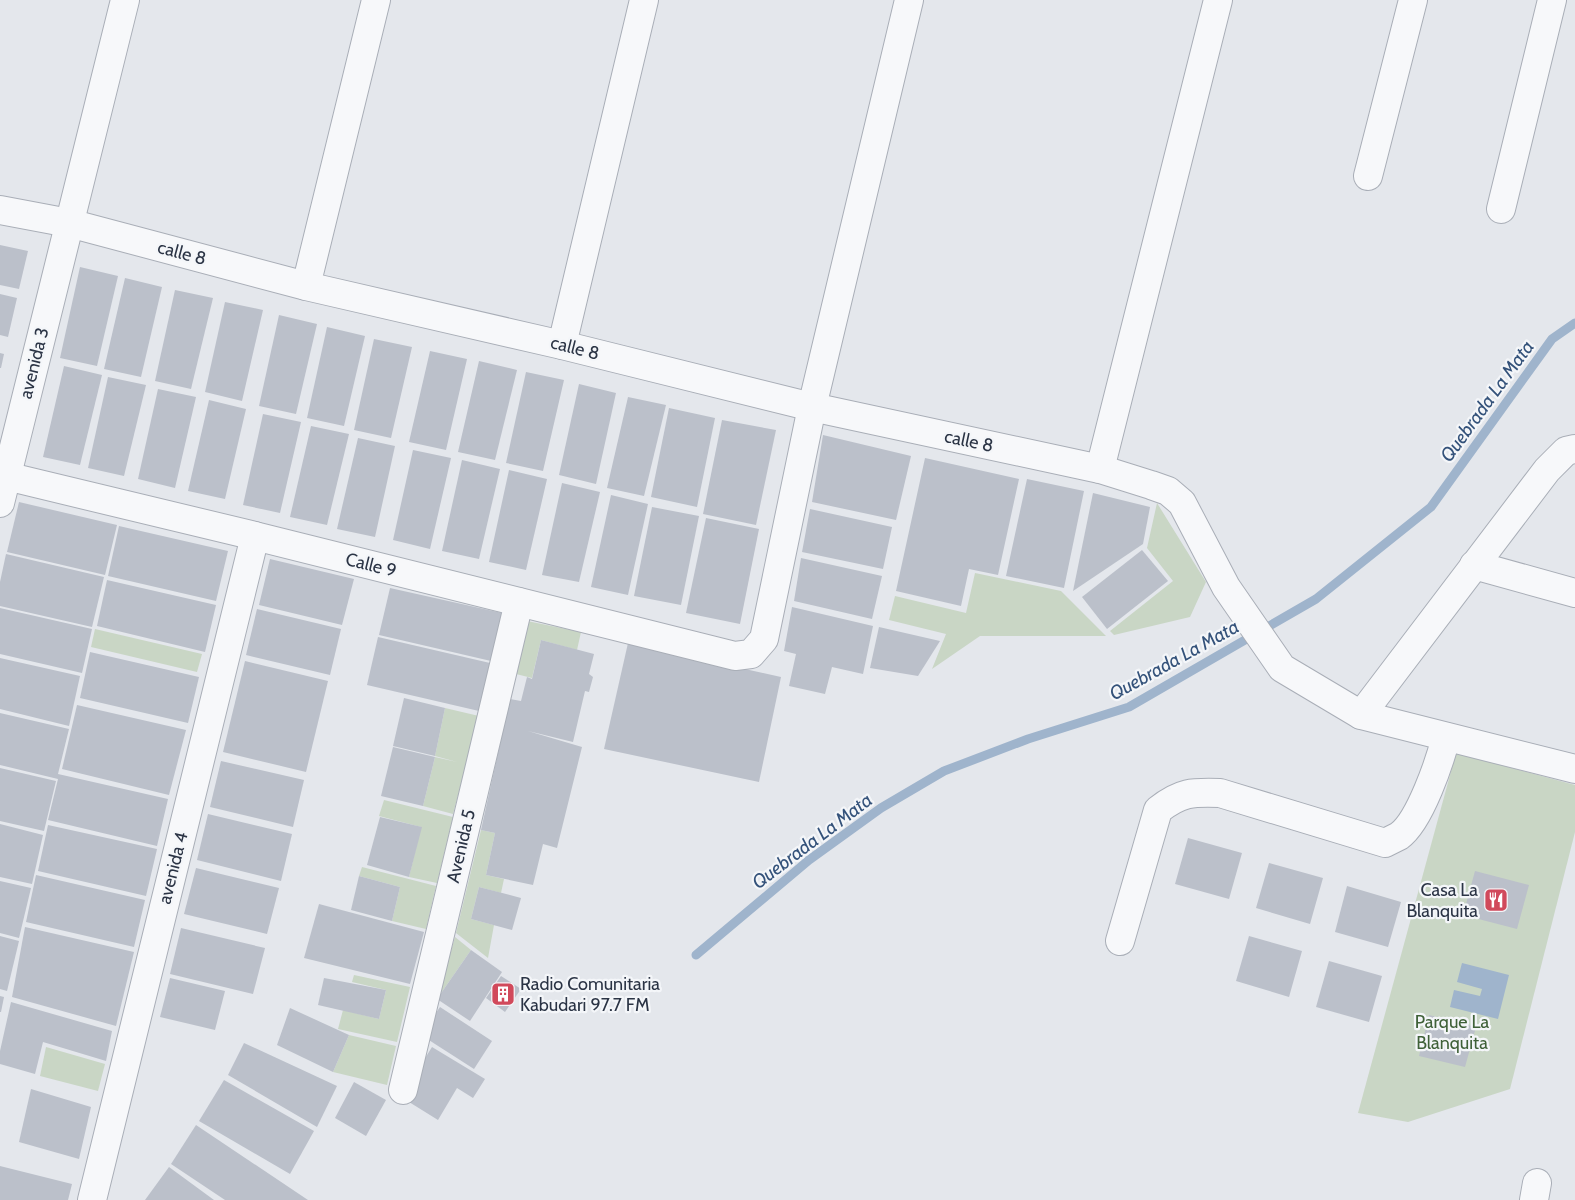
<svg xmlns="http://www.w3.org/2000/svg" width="1575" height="1200" font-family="Cabin,sans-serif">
  <rect width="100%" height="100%" fill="#e4e7ec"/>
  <!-- green -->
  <g fill="#c9d6c5">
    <polygon points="1157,503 1206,582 1190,617 1114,635 1110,631 1173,581 1147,548"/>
    <polygon points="975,573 1061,591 1106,636 980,636 932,669 946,634 889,620 895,596 966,613"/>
    <polygon points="527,621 581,632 577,650 541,640 532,678 516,674"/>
    <polygon points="95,629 202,654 197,672 91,647"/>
    <polygon points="445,708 479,716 453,814 423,806 435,757 457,762 435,756"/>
    <polygon points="1456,753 1575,785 1575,832 1510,1089 1408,1122 1358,1113"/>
    <polygon points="384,800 453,817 437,883 409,877 421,827 379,816"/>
    <polygon points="481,830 495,833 486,875 504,879 501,893 479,887 471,919 494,925 488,958 456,933"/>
    <polygon points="362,867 436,886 426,929 392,921 400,887 359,876"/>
    <polygon points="455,937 471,950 437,999"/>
    <polygon points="354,975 410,987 397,1042 338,1029 343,1010 379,1019 386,990 352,982"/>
    <polygon points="349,1035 396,1046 387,1085 333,1072"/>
    <polygon points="46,1047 105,1064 98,1091 40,1076"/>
  </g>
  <!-- water -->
  <polygon fill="#9fb4cc" points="1462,963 1509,975 1498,1019 1450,1007 1454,990 1480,996 1482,989 1457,982"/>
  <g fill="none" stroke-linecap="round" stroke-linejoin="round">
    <!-- stream -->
    <polyline stroke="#9fb4cc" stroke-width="9" points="696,955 809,860 881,808 944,771 1028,739 1129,707 1316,599 1431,507 1552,339 1575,323"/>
  </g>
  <!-- building -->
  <g fill="#bbc0ca">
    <polygon points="0,245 28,251 19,289 0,285"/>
    <polygon points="80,267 118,276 97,366 60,358"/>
    <polygon points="125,278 162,287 141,377 104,369"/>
    <polygon points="175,290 213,298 191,389 155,381"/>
    <polygon points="0,294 17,298 8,337 0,335"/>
    <polygon points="225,302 263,310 242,401 205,392"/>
    <polygon points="279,315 317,324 296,414 259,406"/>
    <polygon points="327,327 365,336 344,426 307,418"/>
    <polygon points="374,339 412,347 391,438 354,430"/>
    <polygon points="430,351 467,359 446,450 409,442"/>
    <polygon points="0,353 4,354 1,368 0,368"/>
    <polygon points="479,361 517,370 495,460 458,452"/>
    <polygon points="64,366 102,375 80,465 43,457"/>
    <polygon points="526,372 564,380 543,471 506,463"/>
    <polygon points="108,377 146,385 124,476 88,468"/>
    <polygon points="579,384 616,393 596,484 559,475"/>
    <polygon points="158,389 196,397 175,488 138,479"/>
    <polygon points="628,397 666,405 644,496 607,488"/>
    <polygon points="209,400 246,409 225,499 188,491"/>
    <polygon points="669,408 715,418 697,507 651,497"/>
    <polygon points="263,414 301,422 280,513 243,505"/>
    <polygon points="722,420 776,430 756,525 703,514"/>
    <polygon points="311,426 349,434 327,525 290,517"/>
    <polygon points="823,435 911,456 896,520 812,502"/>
    <polygon points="358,438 395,446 375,537 337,529"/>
    <polygon points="413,450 451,458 430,549 393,540"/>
    <polygon points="925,458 1019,479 998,575 969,569 961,606 896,591"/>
    <polygon points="462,460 500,469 479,559 442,551"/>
    <polygon points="509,470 547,479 526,570 489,562"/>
    <polygon points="1027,479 1084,491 1064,588 1006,576"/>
    <polygon points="562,483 600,492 579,582 542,575"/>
    <polygon points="1093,493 1150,507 1143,544 1073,591"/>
    <polygon points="611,495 648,504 628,595 591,587"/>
    <polygon points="19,502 117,525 105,575 7,552"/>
    <polygon points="652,507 699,516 681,605 634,596"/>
    <polygon points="810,509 892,527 883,569 802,552"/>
    <polygon points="706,518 759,529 740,624 686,613"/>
    <polygon points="119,526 228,551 216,601 108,576"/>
    <polygon points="1142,550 1168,581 1107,629 1082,597"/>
    <polygon points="6,554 104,577 92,627 0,606 0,582"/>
    <polygon points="801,558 882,576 872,619 794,601"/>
    <polygon points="270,559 354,579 342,625 259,605"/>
    <polygon points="107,580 216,605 205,652 97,626"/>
    <polygon points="390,588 502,613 491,661 379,635"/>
    <polygon points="792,607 873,626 863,674 832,667 825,694 789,686 796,654 784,651"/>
    <polygon points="0,608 92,629 82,673 0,654"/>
    <polygon points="257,609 341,629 330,675 246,655"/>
    <polygon points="879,627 940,641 918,676 870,668"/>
    <polygon points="378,637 490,663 479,711 367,685"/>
    <polygon points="541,640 594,654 589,674 593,677 589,692 585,691 573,742 528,731 582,747 557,848 543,844 533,885 486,875 495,833 481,830 510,699 521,701 527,677 532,679"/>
    <polygon points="628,643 781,677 759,782 604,749"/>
    <polygon points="90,652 199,677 188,723 80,698"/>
    <polygon points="0,658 80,676 69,726 0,709"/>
    <polygon points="245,661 328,681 306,772 223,752"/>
    <polygon points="404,698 445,708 435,756 393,746"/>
    <polygon points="77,705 186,730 169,795 62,769"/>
    <polygon points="0,713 69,729 58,774 168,799 157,846 48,820 58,779 0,765"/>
    <polygon points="393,747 435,757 423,806 381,796"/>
    <polygon points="221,761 304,780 293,827 210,807"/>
    <polygon points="0,768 56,781 44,831 0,821"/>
    <polygon points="208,814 292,834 281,881 197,860"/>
    <polygon points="380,817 422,827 409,877 367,865"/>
    <polygon points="0,824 43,835 32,884 0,877"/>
    <polygon points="48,825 157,849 146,896 38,871"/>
    <polygon points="1188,838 1242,853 1229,899 1175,884"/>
    <polygon points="1269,863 1323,878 1310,924 1256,908"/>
    <polygon points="196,868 279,888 267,934 184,914"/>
    <polygon points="1475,871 1529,885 1517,929 1463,915"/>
    <polygon points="36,875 145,900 134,947 26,922"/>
    <polygon points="359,876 400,887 392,921 351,910"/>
    <polygon points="0,881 31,888 19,938 0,933"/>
    <polygon points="1347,886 1401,902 1388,947 1335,932"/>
    <polygon points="479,887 521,898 512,930 471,919"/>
    <polygon points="319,904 424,932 410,984 304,958"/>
    <polygon points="25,927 134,952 116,1026 12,997"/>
    <polygon points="181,928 265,948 253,994 170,974"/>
    <polygon points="0,936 19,941 7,991 0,989"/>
    <polygon points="1249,936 1302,951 1289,997 1236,981"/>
    <polygon points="471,950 502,972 470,1021 437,999"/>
    <polygon points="1329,961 1382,976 1369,1022 1316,1007"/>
    <polygon points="501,976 521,989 505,1012 486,998"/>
    <polygon points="170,978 225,991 215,1030 160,1017"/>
    <polygon points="324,978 386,990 379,1019 318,1005"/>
    <polygon points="0,996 4,997 1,1012 0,1012"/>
    <polygon points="11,1002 112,1031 106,1061 43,1042 35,1074 0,1064 0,1051"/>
    <polygon points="440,1007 492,1041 474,1069 421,1035"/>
    <polygon points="290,1008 349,1035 333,1072 277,1045"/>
    <polygon points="1429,1015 1476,1027 1465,1067 1419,1056"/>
    <polygon points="244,1043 337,1086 317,1127 228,1075"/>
    <polygon points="432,1047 485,1079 473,1098 457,1088 438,1120 401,1097"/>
    <polygon points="224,1080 314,1131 290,1174 199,1121"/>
    <polygon points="354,1082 386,1100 366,1136 335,1118"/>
    <polygon points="31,1089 91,1107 79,1159 19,1142"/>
    <polygon points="196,1125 308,1200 225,1200 171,1164"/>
    <polygon points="0,1166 72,1184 68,1200 0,1200"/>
    <polygon points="169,1167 214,1200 145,1200"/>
  </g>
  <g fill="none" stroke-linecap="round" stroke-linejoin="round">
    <!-- minor casing -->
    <g stroke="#a9aeb7" stroke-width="30">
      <g id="minor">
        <polyline points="1368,176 1413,0"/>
        <polyline points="1501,209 1552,0"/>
        <polyline points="0,210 69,223 306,286 562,345 812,407 1100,469 1151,485 1168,491 1182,503 1226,587 1282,668 1361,715 1575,769"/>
        <polyline points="306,286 376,0"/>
        <polyline points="562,345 644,0"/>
        <polyline points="1100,469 1218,0"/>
        <polyline points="6,476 255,536 735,656 751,654 764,639 812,407 909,0"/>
        <polyline points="0,503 125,0"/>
        <polyline points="1474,565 1575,593"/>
        <polyline points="1361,715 1547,470 1566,451 1575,449"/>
        <path d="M1120,941L1158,810C1181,792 1192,792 1220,793L1385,843C1389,841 1395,838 1399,836C1420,821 1440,761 1446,737"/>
        <polyline points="403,1090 519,602"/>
        <polyline points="92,1200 255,536"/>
        <polyline points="1534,1200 1537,1183"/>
      </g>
    </g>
    <!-- minor -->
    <use href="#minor" stroke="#f7f8fa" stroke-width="28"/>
  </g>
  <!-- icons -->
  <defs>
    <g id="restaurant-square" transform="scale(1.25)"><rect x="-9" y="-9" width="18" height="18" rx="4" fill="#d1495b" stroke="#f4f6f9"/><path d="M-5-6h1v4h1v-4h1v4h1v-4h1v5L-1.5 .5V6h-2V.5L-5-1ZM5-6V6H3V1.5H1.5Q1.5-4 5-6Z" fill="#fff"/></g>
    <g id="building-square" transform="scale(1.25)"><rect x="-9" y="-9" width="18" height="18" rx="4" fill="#d1495b" stroke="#f4f6f9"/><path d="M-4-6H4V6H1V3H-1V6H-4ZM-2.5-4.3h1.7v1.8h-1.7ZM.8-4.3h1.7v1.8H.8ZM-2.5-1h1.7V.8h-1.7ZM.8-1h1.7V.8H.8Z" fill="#fff"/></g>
  </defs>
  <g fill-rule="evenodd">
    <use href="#restaurant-square" x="1496" y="900"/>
    <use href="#building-square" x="503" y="994"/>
  </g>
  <g text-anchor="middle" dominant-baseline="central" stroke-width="4.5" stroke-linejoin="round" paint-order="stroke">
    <!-- street labels -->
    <g font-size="18" fill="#2b3445" stroke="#f4f6f9">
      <text transform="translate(182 253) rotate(15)">calle 8</text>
      <text transform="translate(575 348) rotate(14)">calle 8</text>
      <text transform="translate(34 363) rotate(-76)">avenida 3</text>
      <text transform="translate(969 441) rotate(12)">calle 8</text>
      <text transform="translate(371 565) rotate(14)">Calle 9</text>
      <text transform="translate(461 846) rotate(-77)">Avenida 5</text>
      <text transform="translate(173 868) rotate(-76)">avenida 4</text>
    </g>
    <!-- poi labels -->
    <g font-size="18" fill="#2b3445" stroke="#f4f6f9" text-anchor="end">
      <text x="1478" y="890">Casa La<tspan x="1478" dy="21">Blanquita</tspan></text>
      <text x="520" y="984" text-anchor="start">Radio Comunitaria<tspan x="520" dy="21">Kabudari 97.7 FM</tspan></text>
    </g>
    <!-- park labels -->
    <g font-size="18" fill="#3f6138" stroke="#f4f6f9">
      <text x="1452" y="1022">Parque La<tspan x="1452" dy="21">Blanquita</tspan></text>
    </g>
    <!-- water labels -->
    <g font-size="19" font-style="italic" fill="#34527a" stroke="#f4f6f9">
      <text transform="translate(1487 401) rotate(-54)">Quebrada La Mata</text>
      <text transform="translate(1174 660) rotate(-29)">Quebrada La Mata</text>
      <text transform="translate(812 841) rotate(-37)">Quebrada La Mata</text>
    </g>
  </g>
</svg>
